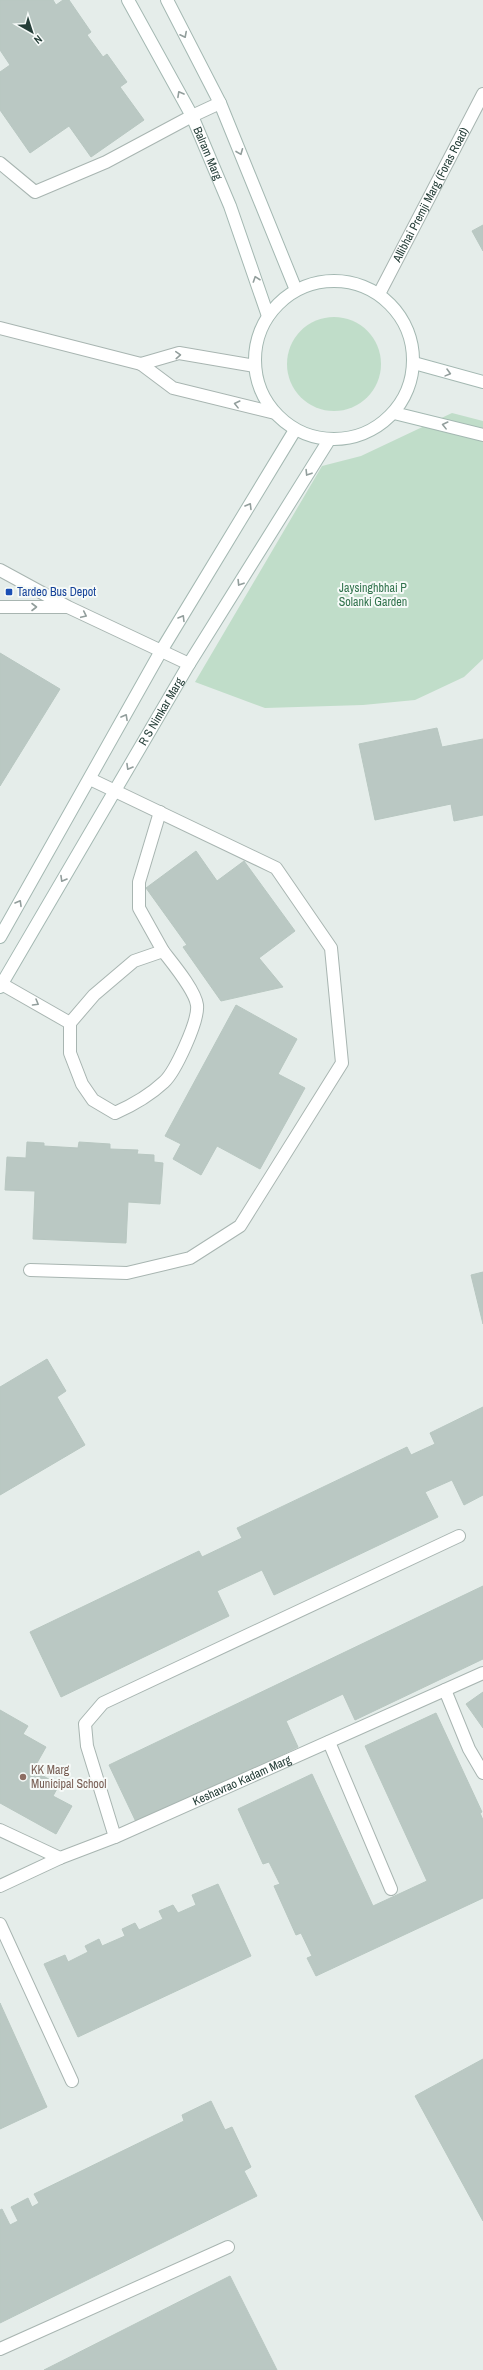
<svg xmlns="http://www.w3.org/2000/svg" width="483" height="2370" font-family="'Archivo Narrow',sans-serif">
  <rect width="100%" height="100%" fill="#e5edea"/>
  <!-- green -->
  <g fill="#c0ddc9">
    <circle cx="334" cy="364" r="47"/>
    <polygon points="452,413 483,421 483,659 464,677 415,700 363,705 265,708 195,682 322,466 361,456"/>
  </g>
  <!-- building -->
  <g fill="#bac8c3" stroke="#b8c7c1">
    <polygon points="0,0 53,0 56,5 63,0 69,0 91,32 87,35 103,57 107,54 127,82 120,87 144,120 91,157 69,126 30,153 0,110 0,72 10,65 0,50"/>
    <polygon points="483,225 483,251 472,231"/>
    <polygon points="0,653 60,689 0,786"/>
    <polygon points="437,728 442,747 483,739 483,815 454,821 451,804 375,820 359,744"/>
    <polygon points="196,851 217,881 244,861 295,931 259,958 283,987 221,1001 183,947 187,945 146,888"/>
    <polygon points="236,1005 297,1039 278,1074 305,1088 260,1169 217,1146 201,1175 173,1159 181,1144 165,1136"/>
    <polygon points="27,1142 44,1143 44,1146 78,1148 79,1142 110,1144 110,1149 138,1150 137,1154 154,1155 154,1162 163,1163 160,1204 128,1202 126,1243 33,1239 35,1191 5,1190 7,1157 26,1158"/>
    <polygon points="483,1272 483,1324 471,1275"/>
    <polygon points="47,1359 66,1391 57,1397 85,1445 0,1495 0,1387"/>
    <polygon points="483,1407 483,1495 464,1505 452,1480 425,1492 438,1517 274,1595 262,1570 217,1591 229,1616 61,1697 30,1632 199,1551 202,1557 242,1538 237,1528 407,1447 411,1455 435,1444 430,1433"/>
    <polygon points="483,1586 483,1659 355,1720 343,1694 286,1721 298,1747 137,1824 109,1765"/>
    <polygon points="483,1692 483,1728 466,1704"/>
    <polygon points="0,1710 28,1726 23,1734 46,1747 33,1770 59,1785 53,1796 72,1806 56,1834 0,1803"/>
    <polygon points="436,1713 482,1812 480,1813 483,1820 483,1898 316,1976 307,1958 312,1956 301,1933 296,1935 274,1886 280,1884 269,1862 263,1864 238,1809 312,1774 373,1906 427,1881 365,1746"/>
    <polygon points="218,1884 251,1956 78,2037 44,1964 65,1955 68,1962 88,1952 85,1946 99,1939 102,1946 125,1936 122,1929 135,1923 139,1930 163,1919 159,1911 173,1905 178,1913 196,1905 192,1895"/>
    <polygon points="0,2003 47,2107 0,2129"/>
    <polygon points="483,2059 483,2221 415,2096"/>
    <polygon points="211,2101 225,2130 232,2127 251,2167 244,2171 257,2196 0,2323 0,2210 2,2209 10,2225 18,2221 11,2207 28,2198 32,2207 39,2203 34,2194 184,2121 182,2115"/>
    <polygon points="230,2276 277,2370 44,2370"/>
  </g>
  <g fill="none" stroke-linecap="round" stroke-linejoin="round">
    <!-- service casing -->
    <g stroke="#a8b5b1" stroke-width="14">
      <g id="service">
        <polyline points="0,163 35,192 106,162 192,116"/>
        <polyline points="0,570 68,607 189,664"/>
        <polyline points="0,607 67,607"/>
      </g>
    </g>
    <!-- minor casing -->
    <g stroke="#a8b5b1" stroke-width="14">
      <g id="minor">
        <polyline points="192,116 220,103"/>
        <polyline points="160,812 139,882 139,908 163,951"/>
        <path d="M163,951C173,964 195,990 197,1005C199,1021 175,1072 164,1082C149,1096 133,1105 115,1113L93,1100L82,1084L70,1053V1023L94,995L134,961Z"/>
        <polyline points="0,983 70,1023"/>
        <polyline points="30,1270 127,1273 190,1258 240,1226 342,1063 331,948 276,868 90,779"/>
        <polyline points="445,1690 469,1749 483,1773"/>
        <polyline points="329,1742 391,1889"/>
        <path id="s1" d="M0,1830L60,1858L115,1837L483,1673"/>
        <polyline points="115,1837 87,1746 85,1724 103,1703 459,1536"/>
        <polyline points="0,1886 60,1858"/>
        <polyline points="0,1924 72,2081"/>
        <polyline points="0,2349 228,2247"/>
      </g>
    </g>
    <!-- tertiary casing -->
    <g stroke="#a8b5b1" stroke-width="14">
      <g id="tertiary">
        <path id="s2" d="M379,294L483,94"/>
        <polyline points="0,328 141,364 179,353 255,366"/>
        <polyline points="141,364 173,388 275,413"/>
      </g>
    </g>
    <!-- secondary casing -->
    <g stroke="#a4b8b2" stroke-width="14">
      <g id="secondary">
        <path id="s3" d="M128,0L192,116L230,206L268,316"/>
        <polyline points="167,0 220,103 296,290"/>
        <circle cx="334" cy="360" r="79"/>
        <polyline points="414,363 483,382"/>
        <polyline points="394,413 483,435"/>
        <polyline points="0,937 161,651 295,430"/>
        <path id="s4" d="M0,987L189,664L329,440"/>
      </g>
    </g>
    <!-- service -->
    <use href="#service" stroke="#fff" stroke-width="12"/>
    <!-- minor -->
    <use href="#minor" stroke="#fff" stroke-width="12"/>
    <!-- tertiary -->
    <use href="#tertiary" stroke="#fff" stroke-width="12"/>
    <!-- secondary -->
    <use href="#secondary" stroke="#fff" stroke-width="12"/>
  </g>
  <!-- one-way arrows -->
  <defs><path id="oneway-chevron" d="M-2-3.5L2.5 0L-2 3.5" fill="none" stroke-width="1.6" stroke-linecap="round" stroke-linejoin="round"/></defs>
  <g stroke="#929e9c">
    <use href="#oneway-chevron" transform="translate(184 35) rotate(63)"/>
    <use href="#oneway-chevron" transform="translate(180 94) rotate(-119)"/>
    <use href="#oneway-chevron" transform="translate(240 152) rotate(68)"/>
    <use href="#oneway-chevron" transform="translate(256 279) rotate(-109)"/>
    <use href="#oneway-chevron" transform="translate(178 355) rotate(-4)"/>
    <use href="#oneway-chevron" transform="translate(448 373) rotate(15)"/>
    <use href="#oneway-chevron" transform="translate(237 404) rotate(-166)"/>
    <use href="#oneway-chevron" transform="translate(445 425) rotate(-166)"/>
    <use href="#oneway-chevron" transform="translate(308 473) rotate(122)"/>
    <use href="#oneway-chevron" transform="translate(249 506) rotate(-59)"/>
    <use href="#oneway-chevron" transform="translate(240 583) rotate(122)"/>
    <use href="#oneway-chevron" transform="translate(34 607)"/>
    <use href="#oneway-chevron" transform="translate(84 615) rotate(25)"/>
    <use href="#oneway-chevron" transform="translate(182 618) rotate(-59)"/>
    <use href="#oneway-chevron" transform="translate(125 717) rotate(-61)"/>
    <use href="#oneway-chevron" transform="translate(129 767) rotate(120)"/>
    <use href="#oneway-chevron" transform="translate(63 879) rotate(120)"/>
    <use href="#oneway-chevron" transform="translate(19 903) rotate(-60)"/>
    <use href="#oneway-chevron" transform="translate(36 1003) rotate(30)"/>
  </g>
  <!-- markers -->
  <rect fill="#1a4fb4" stroke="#f6faf8" stroke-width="1.5" x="5" y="588" width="8" height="8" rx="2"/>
  <circle fill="#8d6e63" stroke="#f6faf8" stroke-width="1.5" cx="23" cy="1777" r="4"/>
  <g text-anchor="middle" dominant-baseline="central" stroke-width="4" stroke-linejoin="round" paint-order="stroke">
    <!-- street labels -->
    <g font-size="12" fill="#253e38" stroke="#f6faf8">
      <text stroke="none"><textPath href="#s3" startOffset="173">Balram Marg</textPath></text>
      <text stroke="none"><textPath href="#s2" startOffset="112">Allibhai Premji Marg (Foras Road)</textPath></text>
      <text stroke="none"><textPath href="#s4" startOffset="319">R S Nimkar Marg</textPath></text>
      <text stroke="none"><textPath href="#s1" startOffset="264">Keshavrao Kadam Marg</textPath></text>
    </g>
    <!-- park labels -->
    <g font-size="12" fill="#32734d" stroke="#f6faf8">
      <text x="373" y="588">Jaysinghbhai P<tspan x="373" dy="14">Solanki Garden</tspan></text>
    </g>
    <!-- transit labels -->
    <g font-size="12" fill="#164399" stroke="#f6faf8" text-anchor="start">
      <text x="17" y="592">Tardeo Bus Depot</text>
    </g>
    <!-- education labels -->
    <g font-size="12" fill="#785e54" stroke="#f6faf8" text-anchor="start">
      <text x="31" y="1770">KK Marg<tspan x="31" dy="14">Municipal School</tspan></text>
    </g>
  </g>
  <!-- north arrow -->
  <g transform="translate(32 32) rotate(141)" stroke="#f6faf8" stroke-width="3" paint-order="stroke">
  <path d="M0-3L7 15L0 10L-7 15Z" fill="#253e38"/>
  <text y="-6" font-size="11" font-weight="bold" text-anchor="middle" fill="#253e38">N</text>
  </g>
</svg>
